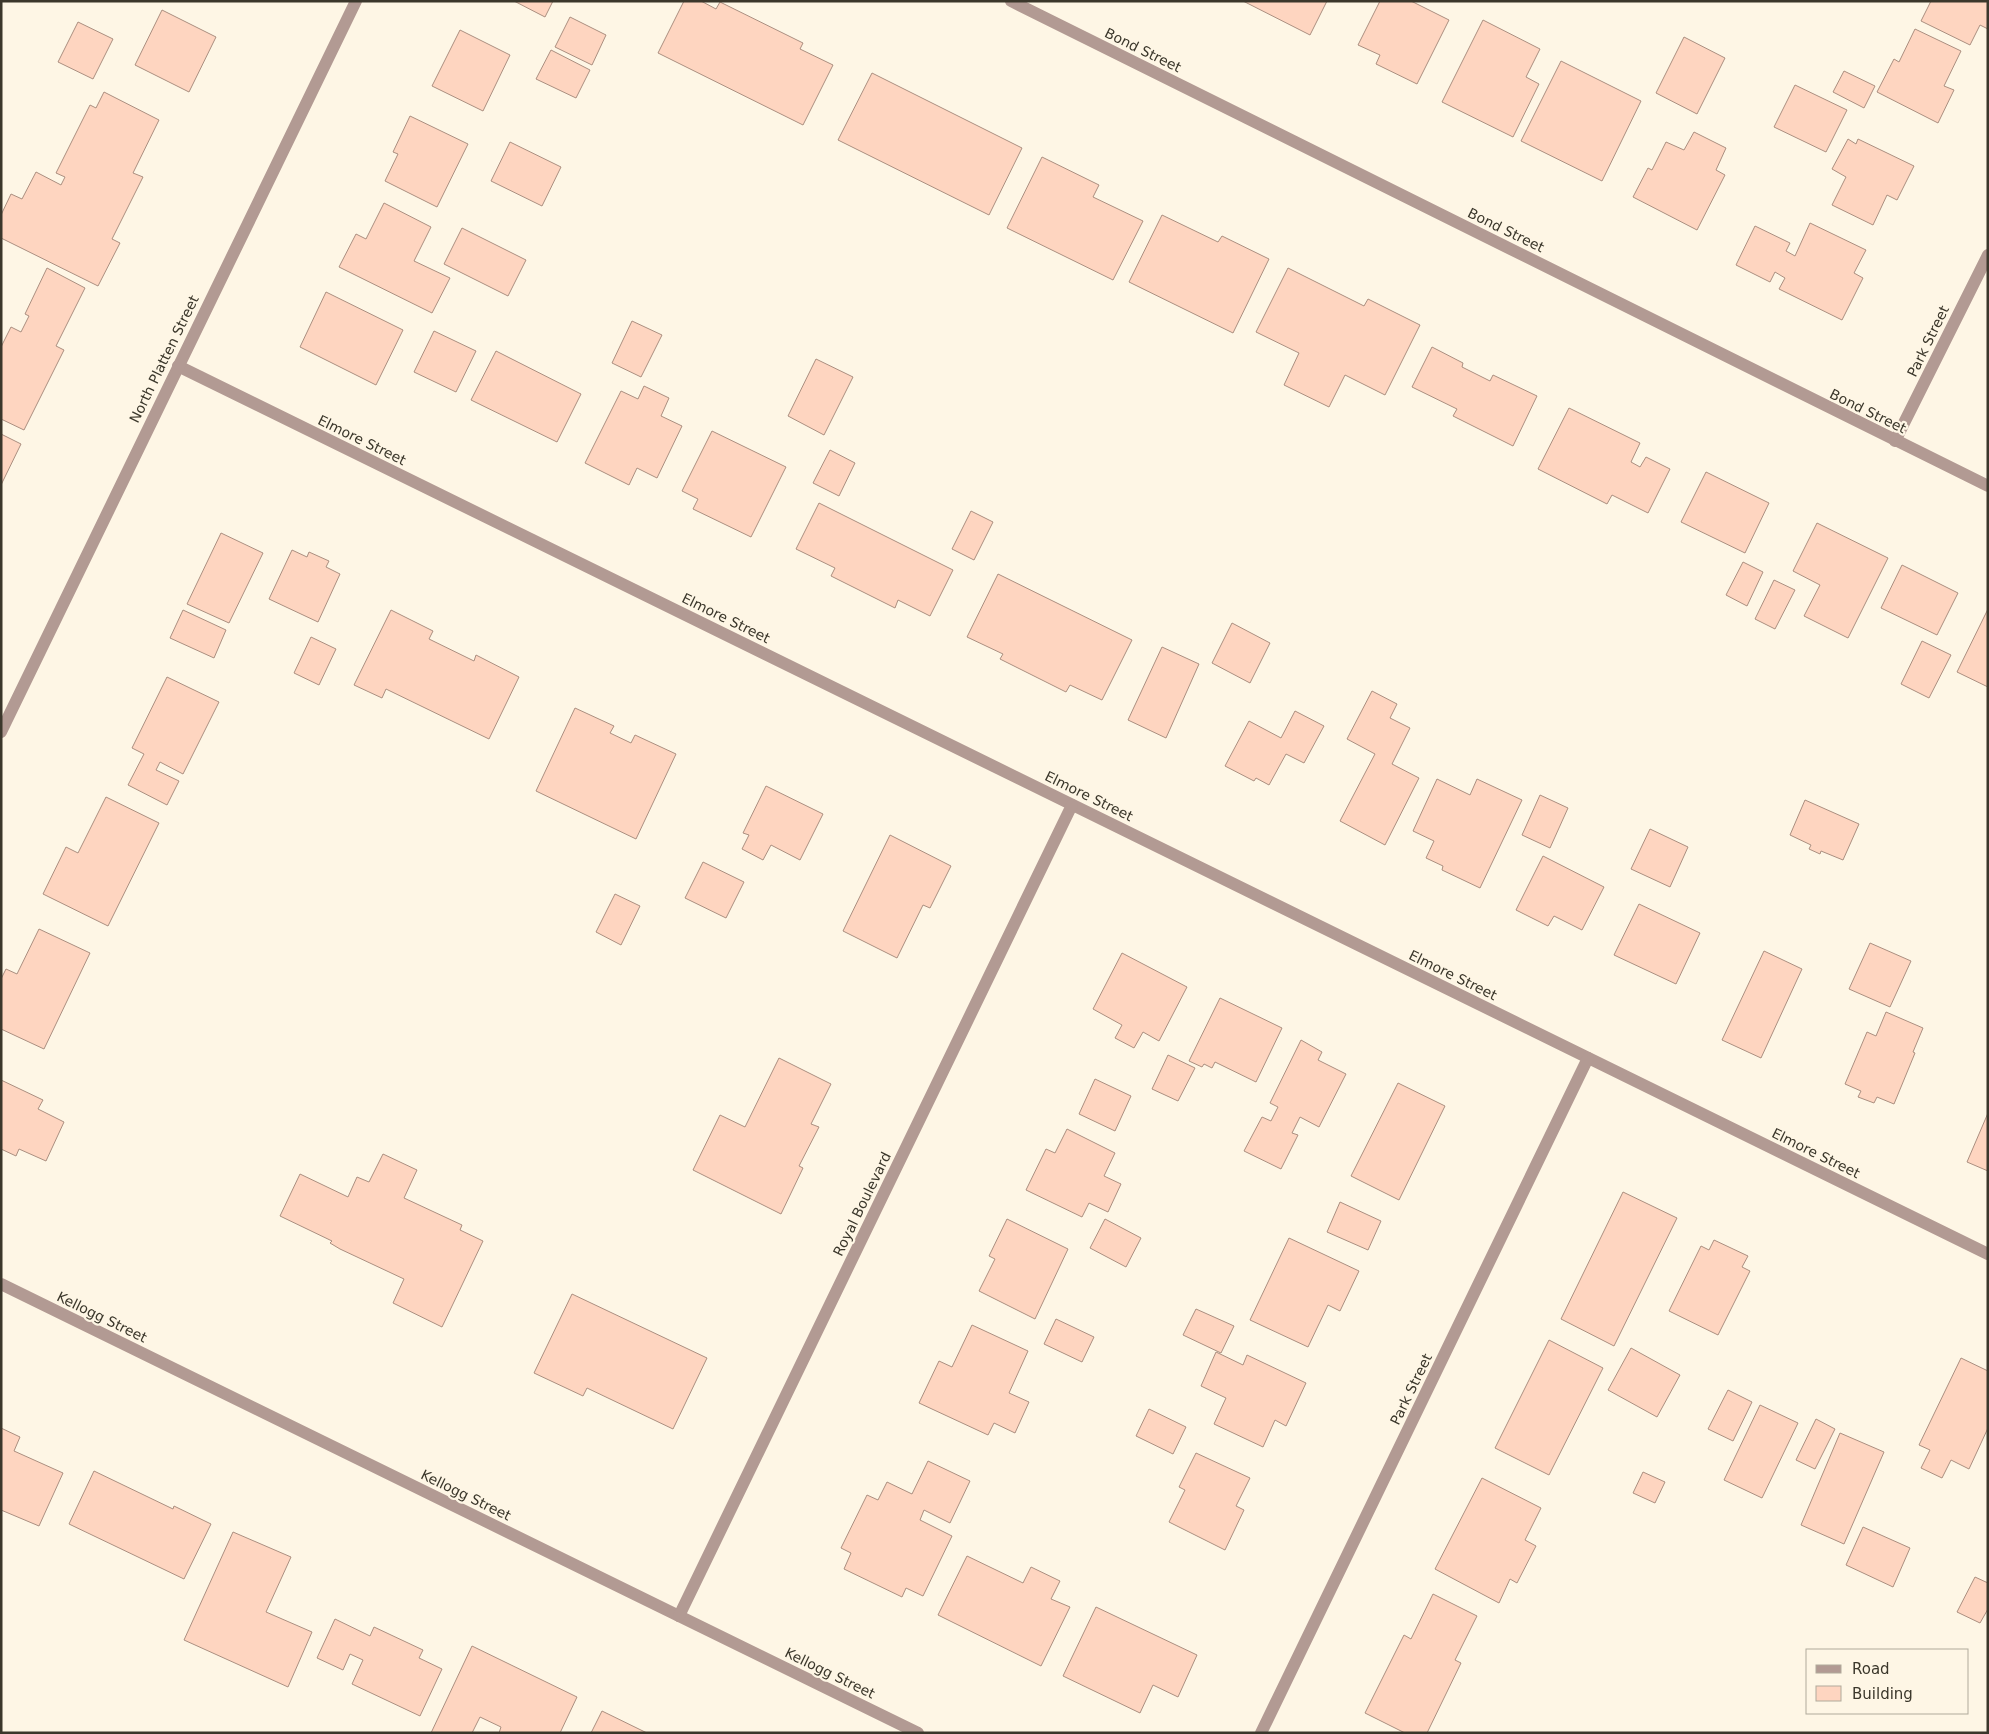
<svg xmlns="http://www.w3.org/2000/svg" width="1989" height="1734" font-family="'DejaVu Sans',sans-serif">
  <rect width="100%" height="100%" fill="#fef6e5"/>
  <!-- building -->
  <g fill="#fed5c0" stroke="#ab8f80">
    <polygon points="514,1 553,1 545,17"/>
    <polygon points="684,1 701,1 716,9 720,2 803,43 800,49 833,65 803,125 658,53"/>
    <polygon points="1243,1 1327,1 1310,35"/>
    <polygon points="1380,1 1411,1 1449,20 1417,84 1376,64 1380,55 1358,45"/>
    <polygon points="1931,1 1988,1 1988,29 1980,25 1970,45 1921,21"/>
    <polygon points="162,10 216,37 189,92 135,65"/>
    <polygon points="570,17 606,35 592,65 555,47"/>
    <polygon points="1483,20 1540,49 1526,77 1539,84 1513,137 1442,102"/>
    <polygon points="78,22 113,39 93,79 58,62"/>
    <polygon points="1915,29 1961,51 1944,86 1954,90 1938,123 1877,92 1894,59 1899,62"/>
    <polygon points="460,30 510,55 483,111 432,86"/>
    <polygon points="1684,37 1725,58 1697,114 1656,93"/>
    <polygon points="551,50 590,70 576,98 536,79"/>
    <polygon points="1561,61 1641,101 1602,181 1521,141"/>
    <polygon points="1844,71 1875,86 1864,108 1833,92"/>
    <polygon points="872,73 1022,148 989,215 838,140"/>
    <polygon points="1795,85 1847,110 1826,152 1774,127"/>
    <polygon points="104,92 159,120 133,173 143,177 112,239 120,243 98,286 1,238 1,215 11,194 22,199 36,172 61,185 65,177 56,173 90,105 96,108"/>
    <polygon points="410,116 468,144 437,207 385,181 398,154 393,152"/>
    <polygon points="1694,132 1726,148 1716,170 1725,175 1697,230 1633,197 1648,168 1652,170 1666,142 1684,150"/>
    <polygon points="1848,139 1856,144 1858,139 1914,166 1897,200 1887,195 1873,225 1832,205 1846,177 1832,169"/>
    <polygon points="510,142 561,167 542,206 491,181"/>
    <polygon points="1042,157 1099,185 1093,197 1143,221 1113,280 1007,228"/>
    <polygon points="384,203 431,227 414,261 450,278 432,313 339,267 356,234 366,239"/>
    <polygon points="1162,215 1218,242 1222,236 1269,259 1233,333 1129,282"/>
    <polygon points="1810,223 1866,250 1854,273 1863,278 1842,320 1779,289 1785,278 1775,272 1770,282 1736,265 1755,226 1790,243 1786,251 1795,256"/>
    <polygon points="462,228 526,260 508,296 444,264"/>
    <polygon points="47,268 85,288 56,346 64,350 24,430 1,419 1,347 11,327 21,332 29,316 25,314"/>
    <polygon points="1288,268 1364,306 1368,299 1420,325 1385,395 1345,375 1329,407 1284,385 1299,353 1256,332"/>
    <polygon points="326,292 403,330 376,385 300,347"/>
    <polygon points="632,321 662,335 641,377 612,363"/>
    <polygon points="434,331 476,351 456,392 414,372"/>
    <polygon points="1432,347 1463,363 1462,367 1490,381 1493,375 1537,396 1513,446 1453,416 1457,409 1412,387"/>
    <polygon points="496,351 581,394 557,442 471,400"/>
    <polygon points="816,359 853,377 824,435 788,416"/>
    <polygon points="644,386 669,398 661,416 682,426 657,478 637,468 629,485 585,463 621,391 638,399"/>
    <polygon points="1569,408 1640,443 1631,462 1640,467 1646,457 1670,469 1648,513 1612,495 1607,504 1538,469"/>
    <polygon points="712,431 786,467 751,537 693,509 698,499 682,491"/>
    <polygon points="1,434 21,444 1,485"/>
    <polygon points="830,450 855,463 839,496 813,483"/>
    <polygon points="1706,472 1769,503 1745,553 1681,522"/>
    <polygon points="819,503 953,570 930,616 898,600 895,608 831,576 835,568 796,549"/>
    <polygon points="971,511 993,522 974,560 952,549"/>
    <polygon points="1817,523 1888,558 1848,638 1804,616 1820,585 1793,571"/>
    <polygon points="221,533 263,553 229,623 187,604"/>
    <polygon points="292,550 307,557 309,552 329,561 326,567 340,574 318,622 269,599"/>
    <polygon points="1743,562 1763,572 1747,606 1726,595"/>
    <polygon points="1902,565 1958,593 1937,635 1881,608"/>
    <polygon points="998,574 1132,640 1102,700 1070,685 1066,692 1000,659 1003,654 967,637"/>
    <polygon points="1774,580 1795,590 1775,629 1755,619"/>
    <polygon points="1988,609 1988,687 1957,672"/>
    <polygon points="183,610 226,630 214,658 170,638"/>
    <polygon points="391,610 433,631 429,639 474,661 476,655 519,677 489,739 386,689 382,698 354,685"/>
    <polygon points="1232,623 1270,643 1250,683 1212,663"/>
    <polygon points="311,637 336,649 319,685 294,673"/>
    <polygon points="1922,641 1951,655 1929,698 1901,684"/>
    <polygon points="1162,647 1199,664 1166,738 1128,720"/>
    <polygon points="167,677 219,702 183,774 160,762 156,770 179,781 167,805 128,785 144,754 132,748"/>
    <polygon points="1372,691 1397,704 1390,718 1410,728 1392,764 1419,778 1385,845 1340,821 1375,754 1347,739"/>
    <polygon points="575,708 614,726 610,733 631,743 635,735 676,754 636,839 536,791"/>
    <polygon points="1295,711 1324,726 1304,763 1286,754 1269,785 1256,778 1254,781 1225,766 1249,721 1281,738"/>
    <polygon points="1437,779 1470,795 1477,779 1522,800 1480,888 1442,870 1443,866 1426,858 1434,841 1413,831"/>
    <polygon points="766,786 823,814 800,860 771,845 763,860 742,849 749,835 743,833"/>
    <polygon points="1540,795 1568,808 1550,848 1522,835"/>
    <polygon points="106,797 159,823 108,926 43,894 66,847 78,853"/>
    <polygon points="1805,800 1859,824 1843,860 1821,851 1820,854 1809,849 1811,845 1790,835"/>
    <polygon points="1650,829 1688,847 1670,887 1631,869"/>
    <polygon points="890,835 951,866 930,908 923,905 897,958 843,931"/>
    <polygon points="1543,856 1604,887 1582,930 1554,916 1548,926 1516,910"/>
    <polygon points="703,862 744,882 726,918 685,898"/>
    <polygon points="615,894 640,906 621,945 596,932"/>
    <polygon points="1639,904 1700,933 1676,984 1614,955"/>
    <polygon points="39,929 90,953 44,1049 1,1029 1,979 6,969 17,974"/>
    <polygon points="1870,943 1911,961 1890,1007 1849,989"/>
    <polygon points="1764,951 1802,969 1761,1058 1722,1040"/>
    <polygon points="1122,953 1187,987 1159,1041 1143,1032 1134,1048 1115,1038 1122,1025 1093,1009"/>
    <polygon points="1220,998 1282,1028 1256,1082 1215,1062 1212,1068 1204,1064 1202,1067 1189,1061"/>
    <polygon points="1886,1012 1923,1028 1913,1052 1915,1053 1894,1104 1877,1097 1874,1103 1858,1097 1861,1091 1845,1084 1867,1032 1876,1036"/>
    <polygon points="1301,1040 1322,1052 1318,1060 1346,1074 1319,1127 1300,1117 1292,1133 1298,1135 1281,1169 1244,1151 1262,1117 1271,1121 1278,1107 1270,1103"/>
    <polygon points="1168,1055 1195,1068 1178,1101 1152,1089"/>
    <polygon points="779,1058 831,1084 811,1124 819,1127 799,1166 803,1168 781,1214 693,1170 720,1115 745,1127"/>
    <polygon points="1095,1079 1131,1096 1115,1131 1079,1114"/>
    <polygon points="1,1080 43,1100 38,1109 64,1122 46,1161 19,1149 16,1156 1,1149"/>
    <polygon points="1398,1083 1445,1106 1399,1200 1351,1176"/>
    <polygon points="1988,1113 1988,1171 1967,1162"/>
    <polygon points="1067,1129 1115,1153 1104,1176 1121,1184 1108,1212 1089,1203 1082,1217 1026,1190 1046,1149 1055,1153"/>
    <polygon points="383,1154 417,1170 404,1198 462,1225 460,1230 483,1241 442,1327 393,1303 404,1279 340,1249 330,1243 332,1241 280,1216 300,1174 348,1197 357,1177 369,1182"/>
    <polygon points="1623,1192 1677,1218 1614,1346 1561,1319"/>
    <polygon points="1340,1202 1381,1221 1368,1250 1327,1232"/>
    <polygon points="1007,1219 1068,1249 1035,1319 979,1291 995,1259 989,1256"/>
    <polygon points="1105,1219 1141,1238 1126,1267 1090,1248"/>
    <polygon points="1289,1238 1359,1271 1340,1311 1328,1305 1308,1347 1250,1320"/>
    <polygon points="1714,1240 1748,1256 1742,1267 1750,1271 1718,1335 1669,1311 1701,1246 1709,1250"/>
    <polygon points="572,1294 707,1358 673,1429 587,1388 583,1396 534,1373"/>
    <polygon points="1196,1309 1234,1326 1221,1353 1183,1335"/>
    <polygon points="1056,1319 1094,1337 1082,1362 1044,1344"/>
    <polygon points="972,1325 1028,1351 1009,1393 1029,1402 1015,1433 994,1423 988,1435 919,1403 939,1361 952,1367"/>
    <polygon points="1549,1340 1603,1368 1549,1475 1495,1448"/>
    <polygon points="1631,1348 1680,1375 1657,1417 1608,1390"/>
    <polygon points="1216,1352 1243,1365 1247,1355 1306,1383 1286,1426 1275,1420 1263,1447 1214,1424 1226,1398 1201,1386"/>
    <polygon points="1961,1358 1988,1371 1988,1428 1969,1469 1951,1460 1942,1478 1921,1468 1930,1450 1919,1445"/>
    <polygon points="1728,1390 1752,1402 1733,1441 1708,1429"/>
    <polygon points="1760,1405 1798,1423 1762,1498 1724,1480"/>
    <polygon points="1149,1409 1186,1427 1173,1454 1136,1436"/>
    <polygon points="1816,1419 1835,1429 1815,1469 1796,1460"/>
    <polygon points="1,1428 20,1437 14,1451 63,1473 39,1526 1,1510"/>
    <polygon points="1840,1433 1884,1452 1844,1544 1801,1525"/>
    <polygon points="1196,1453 1250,1478 1236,1506 1244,1510 1225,1550 1169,1522 1185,1490 1179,1487"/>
    <polygon points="928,1461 970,1481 950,1523 924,1510 920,1520 952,1536 923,1596 906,1588 902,1597 844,1569 851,1553 841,1548 867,1495 878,1500 887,1482 912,1494"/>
    <polygon points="94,1471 173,1509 174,1506 211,1524 184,1579 69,1524"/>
    <polygon points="1643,1472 1665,1482 1655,1503 1633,1493"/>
    <polygon points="1482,1478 1541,1508 1525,1540 1536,1546 1517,1583 1510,1579 1499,1603 1435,1569"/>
    <polygon points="1863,1527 1910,1548 1893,1587 1846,1565"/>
    <polygon points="233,1532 291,1557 266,1612 312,1632 288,1687 184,1640"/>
    <polygon points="967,1556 1023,1583 1031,1567 1060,1581 1051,1599 1070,1607 1041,1666 938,1615"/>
    <polygon points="1975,1577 1988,1583 1988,1609 1980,1623 1957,1612"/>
    <polygon points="1433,1594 1477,1616 1455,1660 1461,1663 1427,1733 1405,1733 1365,1713 1404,1635 1411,1639"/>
    <polygon points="1096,1607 1197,1655 1178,1697 1153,1685 1140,1713 1063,1676"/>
    <polygon points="335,1619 370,1636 374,1627 423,1650 419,1658 442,1669 420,1716 352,1684 363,1660 350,1654 343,1670 317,1658"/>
    <polygon points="472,1646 577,1697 560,1733 499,1733 501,1727 480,1717 472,1733 431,1733"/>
    <polygon points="602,1711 647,1733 591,1733"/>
  </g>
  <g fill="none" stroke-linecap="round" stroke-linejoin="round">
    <!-- minor -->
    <g stroke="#b29a93" stroke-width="12">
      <polyline points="1011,1 1988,486"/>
      <polyline points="178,366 1988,1254"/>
      <polyline points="1895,441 1988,255"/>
      <polyline points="1,732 356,1"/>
      <polyline points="1,1284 918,1733"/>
      <polyline points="679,1616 1072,805"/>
      <polyline points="1261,1733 1588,1058"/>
    </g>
  </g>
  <g text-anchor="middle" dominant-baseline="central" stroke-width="4.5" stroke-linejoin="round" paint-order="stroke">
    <!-- street labels -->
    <g font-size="14" fill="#3b372b" stroke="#fef6e5">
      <text transform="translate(1143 50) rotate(26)">Bond Street</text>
      <text transform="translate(1506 230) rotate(26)">Bond Street</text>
      <text transform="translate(1928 341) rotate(-64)">Park Street</text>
      <text transform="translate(164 359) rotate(-64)">North Platten Street</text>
      <text transform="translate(1868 411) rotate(26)">Bond Street</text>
      <text transform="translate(362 440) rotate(26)">Elmore Street</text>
      <text transform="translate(726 618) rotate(26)">Elmore Street</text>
      <text transform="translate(1089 796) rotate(26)">Elmore Street</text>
      <text transform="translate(1453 975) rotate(26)">Elmore Street</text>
      <text transform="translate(1816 1153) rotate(26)">Elmore Street</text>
      <text transform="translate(862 1204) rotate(-64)">Royal Boulevard</text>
      <text transform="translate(102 1317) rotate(26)">Kellogg Street</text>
      <text transform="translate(1411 1389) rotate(-64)">Park Street</text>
      <text transform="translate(466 1495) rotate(26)">Kellogg Street</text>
      <text transform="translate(830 1673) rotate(26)">Kellogg Street</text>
    </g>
  </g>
  <!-- border -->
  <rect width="1989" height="1734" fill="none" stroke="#3b372b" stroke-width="5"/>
  <!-- legend -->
  <rect x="1806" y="1649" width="162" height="65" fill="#fef6e5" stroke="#b0aa9b"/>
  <rect x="1816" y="1665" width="25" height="8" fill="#b29a93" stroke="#b0aa9b"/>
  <text x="1852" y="1674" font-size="15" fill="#3b372b">Road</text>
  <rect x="1816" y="1686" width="25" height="15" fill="#fed5c0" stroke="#b0aa9b"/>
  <text x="1852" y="1699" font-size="15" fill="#3b372b">Building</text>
</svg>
